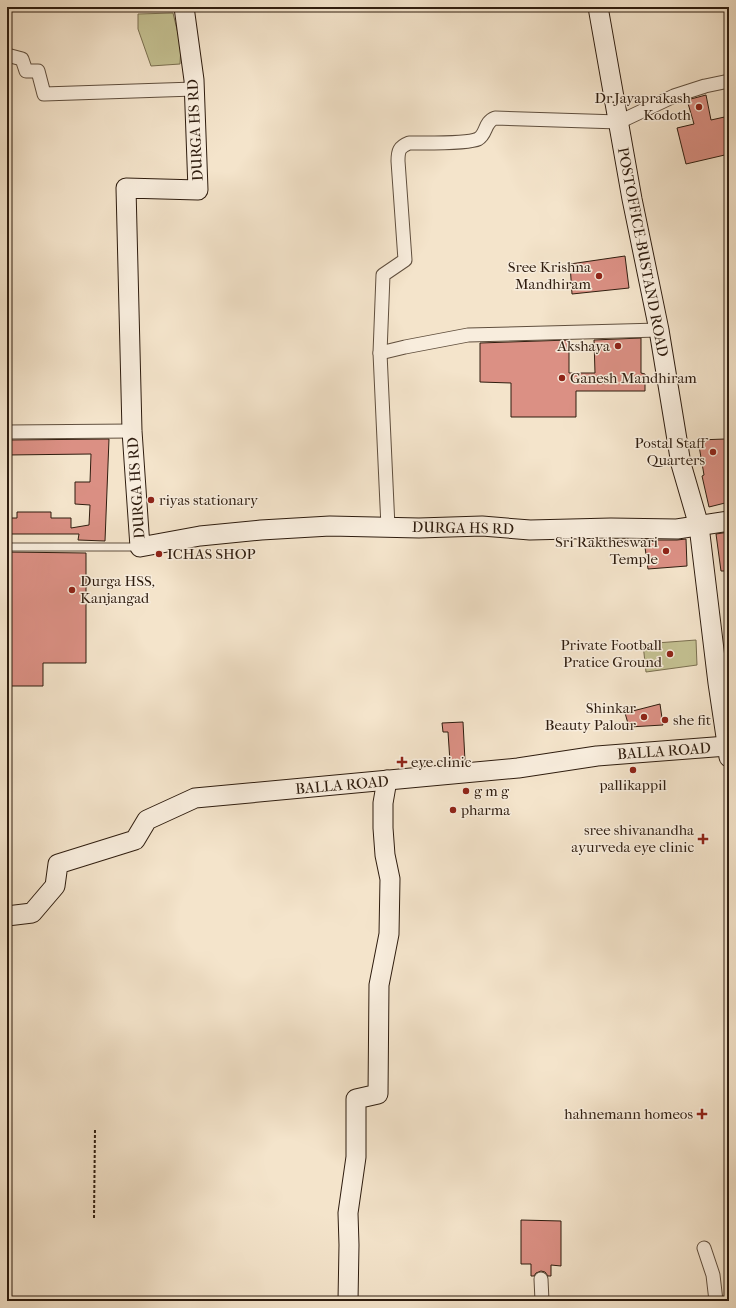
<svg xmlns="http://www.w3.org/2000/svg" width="736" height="1308" font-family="'IM FELL French Canon',serif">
  <rect width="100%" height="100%" fill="#f4e4cb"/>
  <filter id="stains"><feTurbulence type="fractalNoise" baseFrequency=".005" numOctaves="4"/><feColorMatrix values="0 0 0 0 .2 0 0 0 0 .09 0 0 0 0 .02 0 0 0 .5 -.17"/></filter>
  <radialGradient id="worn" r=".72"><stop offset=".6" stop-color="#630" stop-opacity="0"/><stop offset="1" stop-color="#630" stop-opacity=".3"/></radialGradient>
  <!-- green -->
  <g fill="#c4c192" stroke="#7a6f50">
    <polygon points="173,13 181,46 180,64 151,66 138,29 138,14"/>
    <polygon points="696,640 697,665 646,672 643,644"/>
  </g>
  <!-- building -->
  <g fill="#db9084" stroke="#2f1d0f">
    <polygon points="706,95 711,120 729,116 729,154 686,164 677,128 694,124 687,100"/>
    <polygon points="625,256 629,288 572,294 570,264"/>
    <polygon points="641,338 641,373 645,374 645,391 576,391 576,417 511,417 511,383 480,382 480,343 569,340 569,373 595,373 594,340"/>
    <polygon points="109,439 105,541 78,540 79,534 7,534 7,518 17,518 17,512 51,512 51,518 71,518 71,528 89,525 90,505 75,504 75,482 90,482 91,454 7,455 7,440"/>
    <polygon points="725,439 727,472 729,472 729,502 709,507 702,476 704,475 698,440"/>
    <polygon points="729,532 729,571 721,571 716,534"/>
    <polygon points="686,539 687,566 648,569 644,540 677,540"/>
    <polygon points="7,552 86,553 86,663 43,663 43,686 7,686"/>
    <polygon points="660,704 663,725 629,727 625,713"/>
    <polygon points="463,722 465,761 450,762 448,732 443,732 442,723"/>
    <polygon points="521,1220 561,1221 561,1266 551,1265 551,1276 548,1276 545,1272 541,1271 536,1273 534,1276 531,1276 531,1264 521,1264"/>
  </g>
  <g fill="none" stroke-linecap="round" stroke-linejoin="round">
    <!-- lane casing -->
    <g stroke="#604f3e" stroke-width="9">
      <polyline id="lane" points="7,547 139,547"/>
    </g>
    <!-- street casing -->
    <g stroke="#604f3e" stroke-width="15">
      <g id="street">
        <polyline points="7,55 22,59 26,71 38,71 44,94 194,89"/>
        <polyline points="380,353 405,347 468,335 659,330"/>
        <polyline points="7,432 132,431"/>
        <path d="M388,527L380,353L383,275L405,260L398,161C398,151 399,147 409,143C422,143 468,144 478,139C487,134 484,122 495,118L619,122L674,96L705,86L729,81"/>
        <polyline points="704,1248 713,1275 716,1301"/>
        <polyline points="541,1279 542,1301"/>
      </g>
    </g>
    <!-- secondary casing -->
    <g stroke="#2f1d0f" stroke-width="21">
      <g id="secondary">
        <polyline points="184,7 194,80 198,190 126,188 132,431 140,547 200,536 261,530 330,526 419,528 482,526 530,530 611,528 677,529 729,521"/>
        <polyline points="598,7 632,199 659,330 681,464 699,526 718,683 729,757"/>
        <polyline points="7,916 32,913 55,886 58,864 135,840 147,820 195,798 518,768 597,756 727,746"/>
        <polyline points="348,1301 349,1245 348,1213 356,1157 356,1099 378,1094 379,985 389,934 390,879 385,855 383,828 383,803 387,780"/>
      </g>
    </g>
    <!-- path -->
    <polyline stroke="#2f1d0f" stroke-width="2" stroke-dasharray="3 2" stroke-linecap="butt" points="94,1218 95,1129"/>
    <!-- lane -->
    <use href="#lane" stroke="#f8eddd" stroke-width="7"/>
    <!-- street -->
    <use href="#street" stroke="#f8eddd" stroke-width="13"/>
    <!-- secondary -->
    <use href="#secondary" stroke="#f8eddd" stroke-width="19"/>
  </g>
  <!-- markers -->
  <g fill="#8f2418" stroke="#f8eddd" stroke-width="1.5">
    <circle cx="699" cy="107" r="4"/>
    <circle cx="599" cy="276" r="4"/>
    <circle cx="618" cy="346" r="4"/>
    <circle cx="562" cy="378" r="4"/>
    <circle cx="713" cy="452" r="4"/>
    <circle cx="151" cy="500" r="4"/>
    <circle cx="666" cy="551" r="4"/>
    <circle cx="159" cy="554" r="4"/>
    <circle cx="72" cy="590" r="4"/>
    <circle cx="670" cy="654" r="4"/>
    <circle cx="644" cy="717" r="4"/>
    <circle cx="665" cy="720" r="4"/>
    <path d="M400 756h4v4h4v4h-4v4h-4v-4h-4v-4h4z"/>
    <circle cx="633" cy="770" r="4"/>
    <circle cx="466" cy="791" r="4"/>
    <circle cx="453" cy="810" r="4"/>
    <path d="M701 833h4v4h4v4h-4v4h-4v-4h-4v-4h4z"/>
    <path d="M700 1108h4v4h4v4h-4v4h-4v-4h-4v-4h4z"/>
  </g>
  <g text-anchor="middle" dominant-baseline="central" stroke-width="3" stroke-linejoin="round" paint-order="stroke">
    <!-- poi labels -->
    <g font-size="15" fill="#2f1d0f" stroke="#f8eddd" text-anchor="end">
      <text x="691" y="98">Dr.Jayaprakash<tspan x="691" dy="17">Kodoth</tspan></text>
      <text x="591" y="267">Sree Krishna<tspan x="591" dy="17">Mandhiram</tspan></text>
      <text x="610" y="346">Akshaya</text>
      <text x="570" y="378" text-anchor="start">Ganesh Mandhiram</text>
      <text x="705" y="443">Postal Staff<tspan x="705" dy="17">Quarters</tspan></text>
      <text x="159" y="500" text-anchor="start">riyas stationary</text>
      <text x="658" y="542">Sri Raktheswari<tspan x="658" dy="17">Temple</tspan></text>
      <text x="167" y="554" text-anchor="start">ICHAS SHOP</text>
      <text x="80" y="581" text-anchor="start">Durga HSS,<tspan x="80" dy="17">Kanjangad</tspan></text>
      <text x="662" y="645">Private Football<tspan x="662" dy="17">Pratice Ground</tspan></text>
      <text x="636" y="708">Shinkar<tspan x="636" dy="17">Beauty Palour</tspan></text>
      <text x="673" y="720" text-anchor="start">she fit</text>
      <text x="411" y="762" text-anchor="start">eye clinic</text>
      <text x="633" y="785" text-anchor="middle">pallikappil</text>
      <text x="474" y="791" text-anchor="start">g m g</text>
      <text x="461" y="810" text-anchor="start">pharma</text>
      <text x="694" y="830">sree shivanandha<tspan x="694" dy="17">ayurveda eye clinic</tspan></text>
      <text x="693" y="1114">hahnemann homeos</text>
    </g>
    <!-- street labels -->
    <g font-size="15" fill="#2f1d0f" stroke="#f8eddd">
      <text transform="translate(195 130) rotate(-93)">DURGA HS RD</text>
      <text transform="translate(643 252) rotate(79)">POSTOFFICE-BUSTAND ROAD</text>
      <text transform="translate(136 488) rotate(-94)">DURGA HS RD</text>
      <text transform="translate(463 528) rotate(1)">DURGA HS RD</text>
      <text transform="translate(664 751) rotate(-4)">BALLA ROAD</text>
      <text transform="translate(342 785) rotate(-5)">BALLA ROAD</text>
    </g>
  </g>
  <!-- margin -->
  <rect width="736" height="1308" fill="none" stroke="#f4e4cb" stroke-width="24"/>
  <rect x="8" y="8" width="720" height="1292" fill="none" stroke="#2f1d0f" stroke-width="2"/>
  <rect x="12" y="12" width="712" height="1284" fill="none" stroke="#2f1d0f"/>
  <rect width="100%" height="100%" filter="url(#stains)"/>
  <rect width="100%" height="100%" fill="url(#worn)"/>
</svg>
